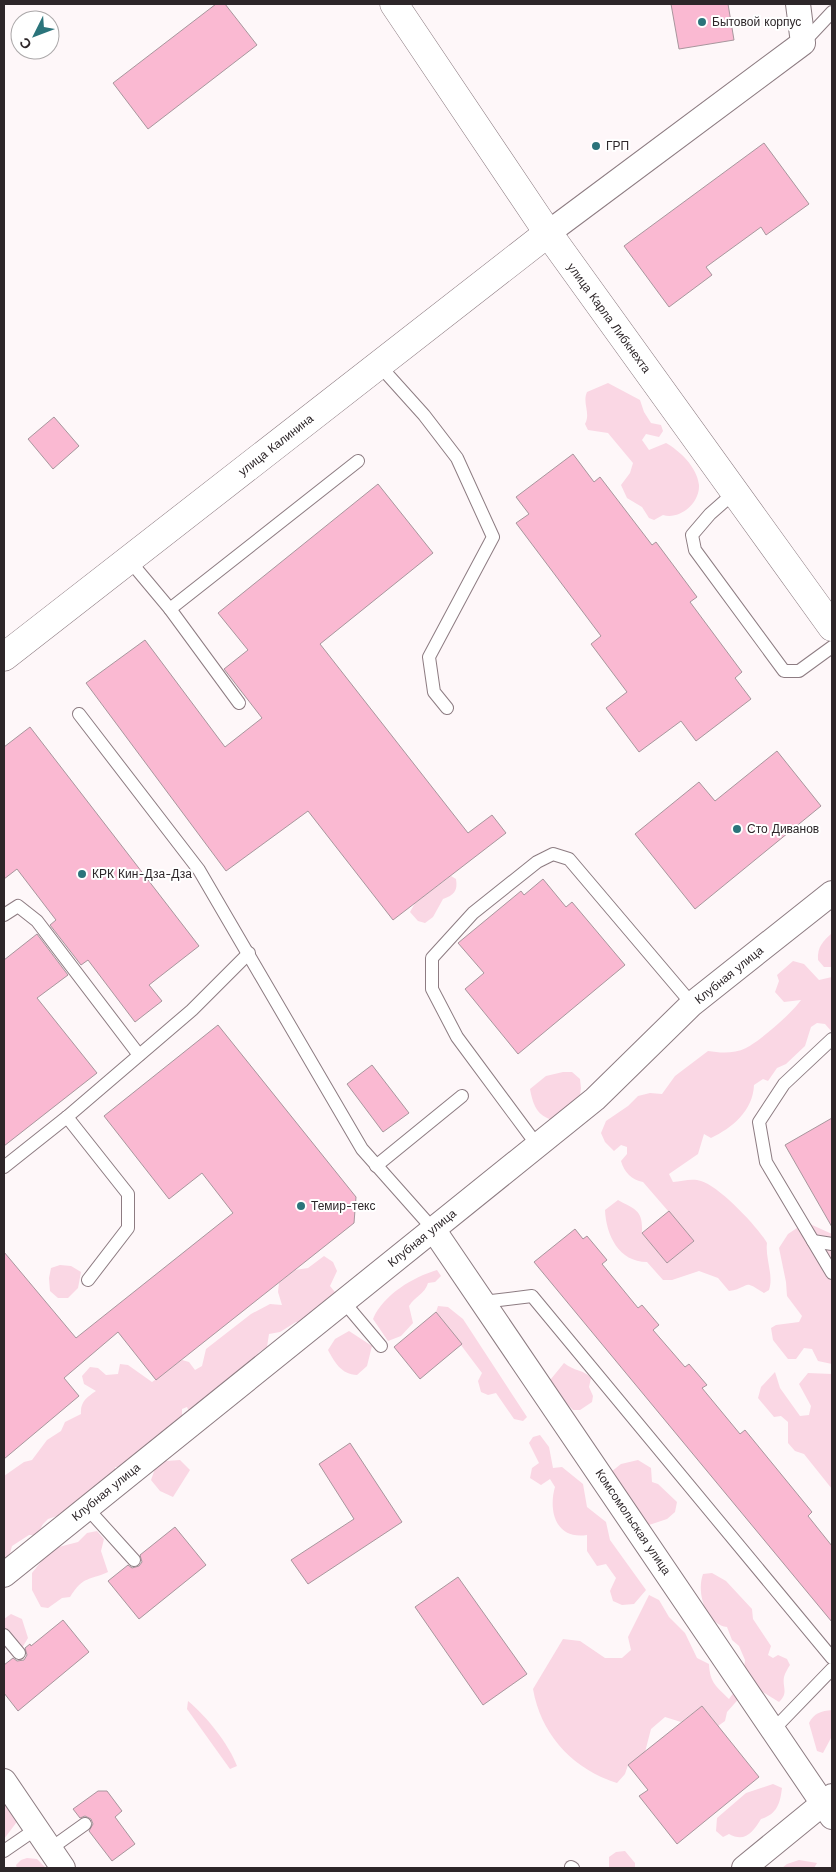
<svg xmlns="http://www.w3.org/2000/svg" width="836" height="1872" font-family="'Work Sans',sans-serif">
  <rect width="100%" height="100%" fill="#fef7f9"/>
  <!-- green -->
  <g fill="#fad7e4">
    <path d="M608,383L640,400L644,412L651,423L661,425L663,431L659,437L646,434L642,440L649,450L666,443C680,451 697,467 699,485C700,503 680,520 663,515L654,520L649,518L642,507L627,498L621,485L630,473L633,463L608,433L588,430L585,424C591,413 582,403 587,392Z"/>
    <path d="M451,876L456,879C458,891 454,895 443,899L433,917L425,923L418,921L410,912L415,903Z"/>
    <path d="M832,933V967H824L818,960C817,947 823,941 832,933Z"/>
    <path d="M793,961L804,964L819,980L832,977V1032L825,1024L817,1023L811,1027L805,1046L786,1064L777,1068L768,1081L763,1079L754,1085C753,1111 732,1128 711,1138L704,1134L698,1154L669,1174L673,1182C682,1181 693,1178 701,1181C719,1186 758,1227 767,1243C765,1258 774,1276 769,1290L764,1293C741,1278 752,1287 729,1291L718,1278L699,1271L672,1280H663L647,1262C619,1262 606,1235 605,1210L618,1200C636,1210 643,1210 642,1233L667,1263L694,1241L643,1182C632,1180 624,1172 621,1161L627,1154V1147L621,1145L614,1151L605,1142L601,1133L606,1121L628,1106L638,1096L650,1093L662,1094L675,1076L708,1051C720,1053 734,1054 746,1048C760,1041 792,1013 801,1000L784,1002L775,992L779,981L777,975Z"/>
    <path d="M563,1072H572L580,1079L581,1088L579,1102L553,1120C537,1116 533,1105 530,1089L546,1076Z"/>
    <polygon points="803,1224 810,1224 832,1234 832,1364 818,1361 812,1349 804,1348 796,1359 788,1359 773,1340 771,1328 776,1325 799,1322 802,1316 787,1296 786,1282 779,1248 788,1234"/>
    <path d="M324,1256L333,1262L337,1271L330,1286L339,1297L313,1325L296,1322L280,1332L269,1334L267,1347L258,1353L257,1359L190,1414L187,1407L182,1409V1417L138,1467H115L116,1475L63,1514L48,1519L43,1524L37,1535H29L12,1546L9,1557L4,1563V1476L24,1462L32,1460L47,1440L61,1431L65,1422L81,1414C80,1402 87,1397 96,1391L84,1384L82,1376L90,1367L98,1368L106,1375L118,1374L120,1364L128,1365L152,1382L182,1360L189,1362L195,1370L202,1366L206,1349L251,1314L270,1304L282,1305L278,1292L279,1283L295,1270L308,1268Z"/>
    <polygon points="60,1265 71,1266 81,1272 78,1288 68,1298 58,1298 50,1291 49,1278 51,1268"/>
    <path d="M437,1270L441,1276L435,1282L428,1283C425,1294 414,1297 409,1306L413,1323L401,1336L388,1341L373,1319C383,1295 413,1277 437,1270Z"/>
    <polygon points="438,1306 448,1307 463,1319 527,1417 523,1421 514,1419 496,1393 488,1395 481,1392 478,1381 482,1373 436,1312"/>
    <path d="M349,1331L372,1346L367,1366L357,1375C341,1374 335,1363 328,1350L335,1339Z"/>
    <path d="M564,1363C573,1371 585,1370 591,1378L589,1387L593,1396L592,1402L580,1410H573L550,1387L551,1379Z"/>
    <polygon points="775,1372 780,1388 800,1416 809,1415 811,1406 799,1384 808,1373 832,1374 832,1489 804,1454 795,1451 788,1443 788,1422 781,1416 774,1417 758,1398 761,1387"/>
    <path d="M540,1435L549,1447L553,1468L562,1467L583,1484L587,1507L606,1522L610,1540L646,1590L634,1604L622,1605L613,1601L610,1591L616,1578L606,1564L597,1566L587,1551V1535C556,1540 548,1511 555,1487L550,1479L541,1485L530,1478L532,1468L539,1463L529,1443L533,1437Z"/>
    <polygon points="180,1460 190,1470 173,1497 160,1491 151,1480 156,1466 166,1461"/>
    <polygon points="638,1460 651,1468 652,1482 658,1484 677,1502 675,1512 667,1519 649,1525 639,1517 611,1472 621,1464"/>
    <path d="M97,1531L104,1539L101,1551L108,1572C89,1581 84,1575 70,1597L62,1598L48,1608L41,1607L32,1590V1573L51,1549L78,1542L87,1533Z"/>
    <path d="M712,1573L726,1581L752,1609L753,1619L771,1646L768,1655L773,1658L778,1655L787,1659L790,1665C788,1668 785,1673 784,1677C782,1687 789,1693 779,1702L761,1691L752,1690L744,1669L745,1660L739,1646L732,1640L727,1627C706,1624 696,1593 703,1574Z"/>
    <path d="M649,1595L659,1600L669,1617L685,1633L697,1658L709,1664C710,1683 716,1686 729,1699L734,1692L742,1695L727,1712L725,1721L718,1726L702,1706L681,1722L665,1717L651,1729L645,1752L628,1765L625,1774L617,1783C573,1769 541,1735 533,1689L563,1639L580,1641L605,1658H622L631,1650L628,1637Z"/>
    <polygon points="11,1614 22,1619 28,1638 19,1653 4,1641 4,1619"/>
    <path d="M188,1701C207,1717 228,1743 237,1766L230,1769L187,1709Z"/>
    <path d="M832,1710V1736L823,1753L817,1751L809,1723C814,1713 821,1711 832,1710Z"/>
    <path d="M773,1784L782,1788C780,1804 777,1814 761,1819C753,1832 745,1843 729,1834L723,1837L716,1831L717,1818L746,1793Z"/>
    <polygon points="4,1796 19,1819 4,1839"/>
    <polygon points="625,1851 635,1863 635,1868 609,1868 609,1857 616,1852"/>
    <polygon points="27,1858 37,1859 46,1868 17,1868 16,1865 21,1860"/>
    <polygon points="799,1860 817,1863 814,1868 782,1868 787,1864"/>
  </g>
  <!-- building -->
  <g fill="#fab9d2" stroke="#a8969d">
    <polygon points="216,4 225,4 257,45 148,129 113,83"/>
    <polygon points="671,4 728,4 734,40 679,49"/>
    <polygon points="764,143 809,204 766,235 761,227 706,267 712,275 669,307 624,246"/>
    <polygon points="54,417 79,446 53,469 28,439"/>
    <polygon points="573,454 594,482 600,477 652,545 656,542 697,597 690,602 742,672 735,678 751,699 696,741 681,721 639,752 606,708 627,692 591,644 601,636 516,523 529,514 516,497"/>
    <polygon points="378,484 433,553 320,644 468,833 492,815 506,833 393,920 308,811 226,871 86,683 145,640 225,747 262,718 224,669 248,650 218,613"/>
    <polygon points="30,727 199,946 149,985 162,1001 135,1022 88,960 81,965 50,925 56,920 17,869 4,879 4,747"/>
    <polygon points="777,751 821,806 695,909 635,834 699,782 715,801"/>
    <polygon points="543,879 566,907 572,902 625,965 518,1054 465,989 484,973 458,943 521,891 524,895"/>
    <polygon points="37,934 68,975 37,998 97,1073 4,1146 4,960"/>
    <polygon points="218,1025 356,1197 354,1223 156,1380 118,1332 64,1378 79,1396 4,1459 4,1252 76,1338 233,1213 202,1173 169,1199 104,1116"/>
    <polygon points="372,1065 409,1113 383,1132 347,1084"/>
    <polygon points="832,1118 832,1227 785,1145"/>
    <polygon points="669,1211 694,1241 667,1263 642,1233"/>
    <polygon points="575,1229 583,1239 587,1236 607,1260 602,1264 638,1308 642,1305 659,1325 653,1330 685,1367 689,1364 707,1385 702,1388 740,1434 745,1430 812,1512 808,1516 832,1546 832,1622 534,1262"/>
    <polygon points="436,1312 462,1344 420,1379 394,1347"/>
    <polygon points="350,1443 402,1522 308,1584 291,1560 354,1519 319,1464"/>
    <polygon points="175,1527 206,1565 139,1619 108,1581 128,1565 132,1568 139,1566 142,1562 140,1555"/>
    <polygon points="458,1577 527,1674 483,1705 415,1607"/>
    <polygon points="63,1620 89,1652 18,1711 4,1693 4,1665 13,1658 17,1661 24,1660 27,1655 25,1648 30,1644 31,1646"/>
    <polygon points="702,1706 759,1777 677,1844 639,1796 648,1790 628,1765"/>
    <polygon points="98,1791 107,1791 122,1811 115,1817 135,1844 112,1861 89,1831 93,1824 91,1819 85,1816 80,1818 73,1809"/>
  </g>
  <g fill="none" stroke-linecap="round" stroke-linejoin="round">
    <!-- service casing -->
    <g stroke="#8d7c82" stroke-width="14">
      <g id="service">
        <polyline points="803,43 832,12"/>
        <polyline points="379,365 424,415 457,458 493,537 429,657 434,692 447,708"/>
        <polyline points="735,492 710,514 692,535 695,550 784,671 799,671 832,647"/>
        <polyline points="129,560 170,609 358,461"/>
        <polyline points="170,609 239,703"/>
        <polyline points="79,714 199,870 362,1149 433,1229"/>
        <polyline points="4,915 18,906 37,921 139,1055"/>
        <polyline points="832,1039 784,1084 759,1122 766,1162 832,1273"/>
        <polyline points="67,1117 128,1194 128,1228 88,1280"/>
        <polyline points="537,1145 457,1037 432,989 432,958 473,913 537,862 553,854 569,859 692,1004"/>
        <polyline points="376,1166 462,1096"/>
        <polyline points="4,1167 67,1117 192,1010 249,953"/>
        <polyline points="813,1241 832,1244"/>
        <polyline points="343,1301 381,1346"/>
        <polyline points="483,1302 532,1296 832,1658"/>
        <polyline points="87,1508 134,1560"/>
        <polyline points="4,1635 19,1653"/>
        <polyline points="774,1729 832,1669"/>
        <polyline points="50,1849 85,1824"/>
        <polyline points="4,1851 36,1829"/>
        <polyline points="571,1867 573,1868"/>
      </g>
    </g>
    <!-- minor casing -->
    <g stroke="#8d7c82" stroke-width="26">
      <g id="minor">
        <polyline points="548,233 803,43 798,4"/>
        <polyline points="433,1229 832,1817"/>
        <polyline points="4,1575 595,1099 692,1004 832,893"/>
        <polyline points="4,1781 63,1868"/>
        <polyline points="744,1868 832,1796"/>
      </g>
    </g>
    <!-- tertiary casing -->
    <g stroke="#8d7c82" stroke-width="29">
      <polyline id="tertiary" points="4,657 548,233"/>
    </g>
    <!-- secondary casing -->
    <g stroke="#8d7c82" stroke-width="29">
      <polyline id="secondary" points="394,4 548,233 832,627"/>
    </g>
    <!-- service -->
    <use href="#service" stroke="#fff" stroke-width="12"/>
    <!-- minor -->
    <use href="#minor" stroke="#fff" stroke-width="24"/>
    <!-- tertiary -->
    <use href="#tertiary" stroke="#fff" stroke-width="28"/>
    <!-- secondary -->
    <use href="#secondary" stroke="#fff" stroke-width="28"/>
  </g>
  <!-- markers -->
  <g fill="#2b747b" stroke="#fff" stroke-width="2">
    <circle cx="702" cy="22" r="5"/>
    <circle cx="596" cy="146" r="5"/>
    <circle cx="737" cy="829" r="5"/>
    <circle cx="82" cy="874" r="5"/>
    <circle cx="301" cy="1206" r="5"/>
  </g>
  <g text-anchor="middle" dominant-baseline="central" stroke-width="4" stroke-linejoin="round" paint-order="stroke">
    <!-- poi labels -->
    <g font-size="12" fill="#2d2629" stroke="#fff" text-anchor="start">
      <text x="712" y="22">Бытовой корпус</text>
      <text x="606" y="146">ГРП</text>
      <text x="747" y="829">Сто Диванов</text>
      <text x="92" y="874">КРК Кин-Дза-Дза</text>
      <text x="311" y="1206">Темир-текс</text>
    </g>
    <!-- street labels -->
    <g font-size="12" fill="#2d2629" stroke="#fff">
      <text transform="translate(609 318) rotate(54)">улица Карла Либкнехта</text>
      <text transform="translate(276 445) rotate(-38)">улица Калинина</text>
      <text transform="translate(729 975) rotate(-39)">Клубная улица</text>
      <text transform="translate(422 1238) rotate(-39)">Клубная улица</text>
      <text transform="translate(106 1492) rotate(-39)">Клубная улица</text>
      <text transform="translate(633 1522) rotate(56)">Комсомольская улица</text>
    </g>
  </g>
  <!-- border -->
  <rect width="836" height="1872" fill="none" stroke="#2d2629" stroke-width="10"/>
  <!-- north arrow -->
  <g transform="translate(35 35) rotate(228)"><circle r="24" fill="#ffffff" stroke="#aba8a9"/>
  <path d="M0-4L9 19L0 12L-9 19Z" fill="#2b747b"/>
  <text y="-8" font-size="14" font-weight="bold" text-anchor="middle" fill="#2d2629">С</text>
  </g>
</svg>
